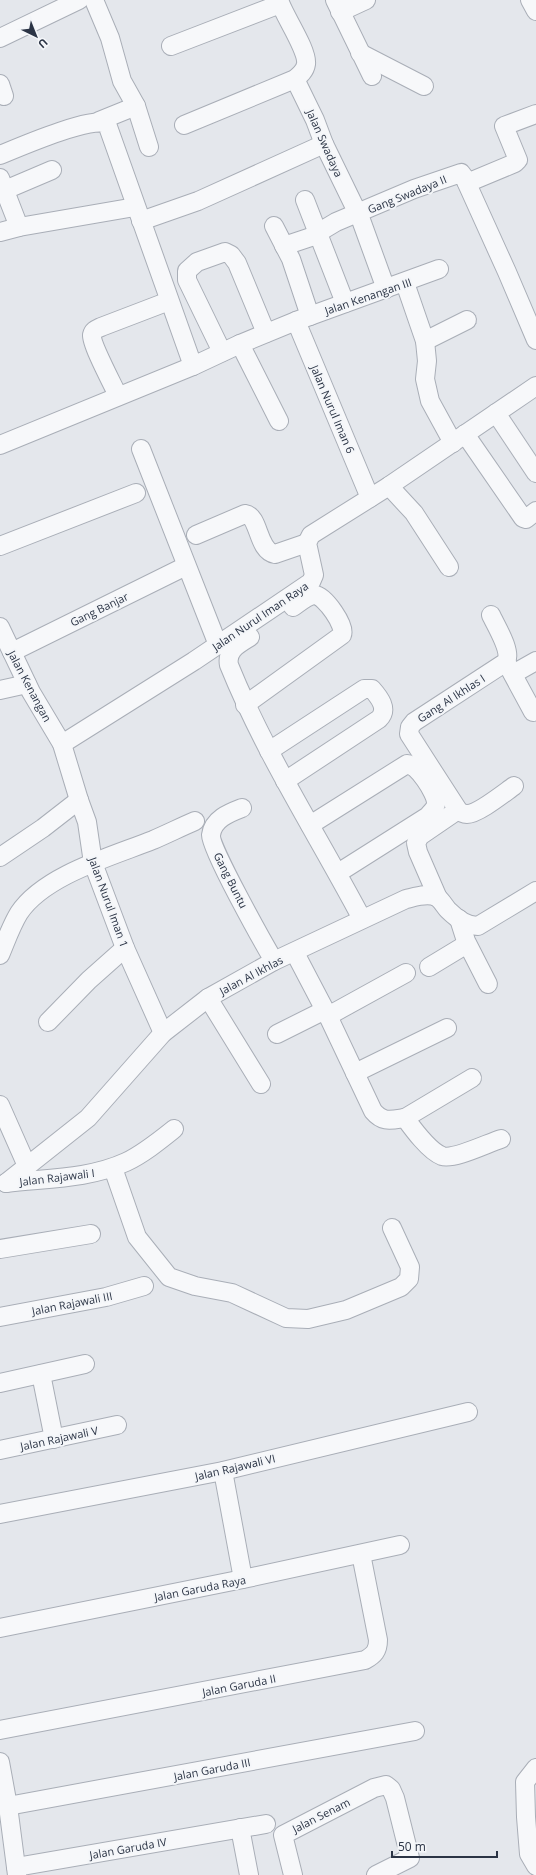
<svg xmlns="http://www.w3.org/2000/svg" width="536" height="1875" font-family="'Open Sans',sans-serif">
  <rect width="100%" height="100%" fill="#e4e7ec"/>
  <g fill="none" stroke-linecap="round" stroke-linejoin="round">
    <!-- minor casing -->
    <g stroke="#a9aeb7" stroke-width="20">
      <g id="minor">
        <polyline points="94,0 110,38 122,81 136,106 149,147"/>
        <polyline points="335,0 372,76"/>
        <polyline points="530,0 536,11"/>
        <polyline points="340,12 366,0"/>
        <polyline points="0,38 79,0"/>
        <polyline points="171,46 280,4"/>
        <polyline points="360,53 424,86"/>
        <polyline points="295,79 315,120 324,144 361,220 386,289"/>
        <polyline points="0,84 4,96"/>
        <polyline points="99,121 136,106"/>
        <path d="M184,125L295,79C300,75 305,71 306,64C308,50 284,16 279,0"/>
        <path d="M0,155C17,148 93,115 107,124L193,366"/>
        <polyline points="0,178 19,227 135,207"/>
        <polyline points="467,183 515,163 518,160 504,126 536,114"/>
        <polyline points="5,190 52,170"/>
        <polyline points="305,200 345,303"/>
        <polyline points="141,221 198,201 324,144"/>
        <polyline points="274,226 291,259 310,316"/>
        <polyline points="0,232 19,227"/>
        <polyline points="284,246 311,237 336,222 414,189 461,173 464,177 507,272 536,340"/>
        <polyline points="405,283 425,341 427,361 425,379 430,401 453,443"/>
        <polyline points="296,321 370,498"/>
        <polyline points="425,341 467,320"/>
        <polyline points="240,344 279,421"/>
        <polyline points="222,352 187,280 187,271 197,262 225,252 231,255 237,263 266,333"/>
        <path d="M118,396C113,385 91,344 92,335C93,330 97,329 101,327L169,301"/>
        <polyline points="496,413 536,473"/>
        <polyline points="465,434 523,518 526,519 536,511"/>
        <polyline points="0,445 193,366 240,344 296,321 439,269"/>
        <polyline points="141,449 218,645"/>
        <polyline points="389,486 414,513 449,567"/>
        <path d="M196,535L245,514C260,516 257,551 275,554L307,543"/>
        <polyline points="0,546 136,493"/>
        <path d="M491,615C496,626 512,651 506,662L414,722L410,727L409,734L458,810C460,812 463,814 467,814C478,814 504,793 514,786"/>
        <polyline points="0,627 31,692 62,744 79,800 87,822 93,863 125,948 163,1033"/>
        <path d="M250,637C239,644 226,650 229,665C265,754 317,834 362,919"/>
        <polyline points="12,652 186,566"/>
        <polyline points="506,662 533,712"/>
        <polyline points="513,674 536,661"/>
        <polyline points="0,690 27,684"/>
        <path d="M245,705L342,635C346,626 325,596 315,595C308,595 299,603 293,607"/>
        <polyline points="62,744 194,661 311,582 314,575 307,543 311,535 389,486 536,386"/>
        <path d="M269,751L364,689H372C379,697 389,709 379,719L285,781"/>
        <path d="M242,808C229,813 213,819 211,835C210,848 264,944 274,961"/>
        <path d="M310,825L407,764C417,764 436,793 436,803C436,808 431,812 428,816L338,873"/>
        <polyline points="0,857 43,828 79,800"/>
        <polyline points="438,898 418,852 416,843 420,836 458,810"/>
        <polyline points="459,919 466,941 488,984"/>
        <path d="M295,953L328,1016L373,1111C383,1123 391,1120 405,1118C413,1129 429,1151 442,1156C454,1160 488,1143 501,1139"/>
        <path d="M0,955C6,941 11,926 19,913C44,875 113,856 153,840C167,834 181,827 195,821"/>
        <polyline points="429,967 467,944"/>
        <polyline points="208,998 261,1084"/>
        <polyline points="328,1016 406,973"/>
        <polyline points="48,1022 89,980 125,948"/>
        <polyline points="277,1034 325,1010"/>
        <polyline points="355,1073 447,1028"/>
        <polyline points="0,1105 27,1166"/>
        <polyline points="405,1118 472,1078"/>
        <polyline points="113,1168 137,1237 169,1277 195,1286 232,1293 286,1318 308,1319 346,1310 401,1287 409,1279 410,1267 392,1228"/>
        <path d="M6,1183L88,1118L163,1033L208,998L274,961L406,899C415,897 429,892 438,898C442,901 445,907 448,910C456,918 467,926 478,926L536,891"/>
        <path d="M6,1183C46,1178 89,1179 126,1162C143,1154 159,1141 174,1129"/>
        <polyline points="0,1249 91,1234"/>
        <polyline points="0,1317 106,1297 144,1286"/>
        <polyline points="41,1374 54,1439"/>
        <polyline points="0,1383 85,1364"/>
        <polyline points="0,1450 117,1425"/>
        <polyline points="223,1471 243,1579"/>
        <polyline points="0,1514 223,1471 468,1412"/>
        <polyline points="0,1628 243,1579 400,1545"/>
        <path d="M0,1730L365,1660C374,1655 378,1651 378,1640L361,1554"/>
        <polyline points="0,1762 8,1806 17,1875"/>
        <polyline points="536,1768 525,1782 526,1817 529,1854 536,1866"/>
        <polyline points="8,1806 415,1731"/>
        <polyline points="240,1828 249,1875"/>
        <polyline points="16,1867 266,1824"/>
        <polyline points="293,1875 283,1835 374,1788 386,1785 391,1789 395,1798 410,1858 376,1875"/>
      </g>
    </g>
    <!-- minor -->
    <use href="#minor" stroke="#f7f8fa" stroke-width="18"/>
  </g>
  <g text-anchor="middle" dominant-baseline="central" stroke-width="4" stroke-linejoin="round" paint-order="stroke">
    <!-- street labels -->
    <g font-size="11" fill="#2b3445" stroke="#f4f6f9">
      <text transform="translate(325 143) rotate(66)">Jalan Swadaya</text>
      <text transform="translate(407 194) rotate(-22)">Gang Swadaya II</text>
      <text transform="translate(368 296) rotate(-19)">Jalan Kenangan III</text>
      <text transform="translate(333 409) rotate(67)">Jalan Nurul Iman 6</text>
      <text transform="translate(99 609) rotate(-26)">Gang Banjar</text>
      <text transform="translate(260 616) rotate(-34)">Jalan Nurul Iman Raya</text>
      <text transform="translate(30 686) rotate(62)">Jalan Kenangan</text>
      <text transform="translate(451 698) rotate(-33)">Gang Al Ikhlas I</text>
      <text transform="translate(231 880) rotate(63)">Gang Buntu</text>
      <text transform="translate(109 902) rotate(70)">Jalan Nurul Iman 1</text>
      <text transform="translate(251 975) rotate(-28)">Jalan Al Ikhlas</text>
      <text transform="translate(57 1177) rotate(-7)">Jalan Rajawali I</text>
      <text transform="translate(72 1303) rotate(-11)">Jalan Rajawali III</text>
      <text transform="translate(59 1438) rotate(-12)">Jalan Rajawali V</text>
      <text transform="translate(235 1467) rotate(-13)">Jalan Rajawali VI</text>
      <text transform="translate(200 1588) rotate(-11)">Jalan Garuda Raya</text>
      <text transform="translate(239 1685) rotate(-11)">Jalan Garuda II</text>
      <text transform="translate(212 1769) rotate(-11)">Jalan Garuda III</text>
      <text transform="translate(321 1815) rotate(-27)">Jalan Senam</text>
      <text transform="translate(128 1848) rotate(-10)">Jalan Garuda IV</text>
    </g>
  </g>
  <!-- north arrow -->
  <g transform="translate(36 36) rotate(137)" stroke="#f4f6f9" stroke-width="3" paint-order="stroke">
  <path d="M0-3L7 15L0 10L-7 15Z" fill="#2b3445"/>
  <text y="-6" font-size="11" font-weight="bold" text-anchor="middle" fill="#2b3445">U</text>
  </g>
  <!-- scale -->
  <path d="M392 1851v6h105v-6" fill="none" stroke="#2b3445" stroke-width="2"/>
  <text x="398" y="1851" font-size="12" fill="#2b3445" stroke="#f4f6f9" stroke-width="3" paint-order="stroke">50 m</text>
</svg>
